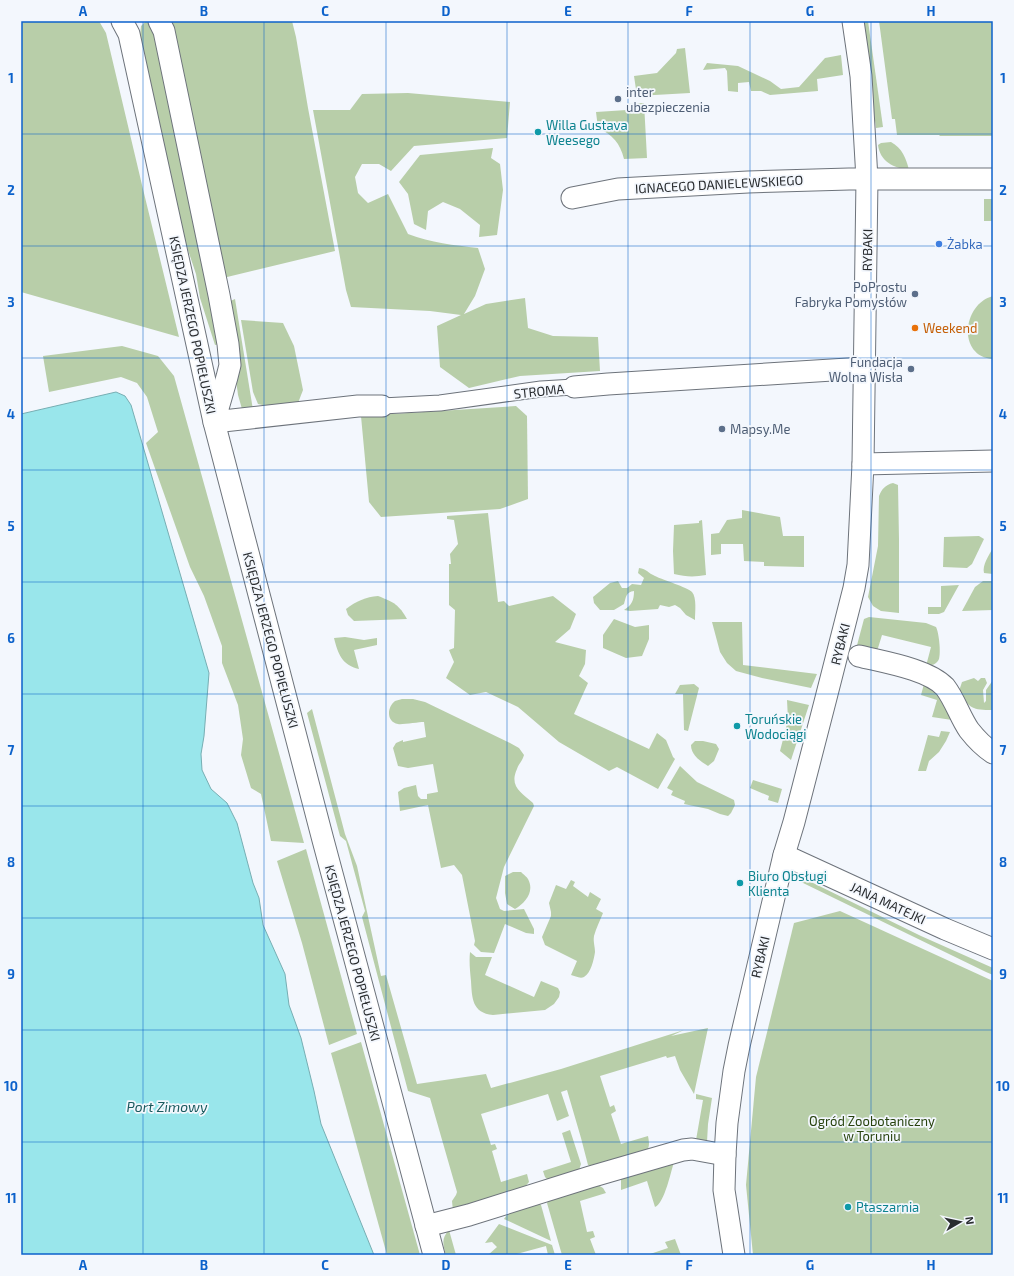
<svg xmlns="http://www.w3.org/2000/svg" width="1014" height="1276" font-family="'Exo 2',sans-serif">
  <rect width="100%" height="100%" fill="#f3f7fd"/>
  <!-- green -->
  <g fill="#b8cea9">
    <polygon points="21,21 99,21 106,33 142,185 179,337 21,292"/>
    <polygon points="146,21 153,21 220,344 215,345 200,298 196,274 179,223 165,150 150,93 139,46 141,26"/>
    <polygon points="170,21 292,21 296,37 308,108 335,251 223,278"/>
    <polygon points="862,21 868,21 883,127 876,128"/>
    <polygon points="879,21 993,21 993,136 940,136 939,135 897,135 895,119 892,119"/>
    <polygon points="685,48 690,93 637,96 634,76 657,73 676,53 677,49"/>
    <polygon points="841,55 843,75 817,79 818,91 770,95 761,91 751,91 749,82 738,83 738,92 728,91 727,71 725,68 703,70 707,63 738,66 770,81 781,89 799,87 825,58"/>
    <path d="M408,93L510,102L507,138L414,146L391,171L379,164H362L355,177L358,193L368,203L388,194L408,234C431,243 454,245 478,248L485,269L475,296L464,314L486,304L525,298L528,328L553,336L598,337L600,371L520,376L469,388L440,367L437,326L461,315L430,311L351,307L346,290L313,110H350L362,94Z"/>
    <path d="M644,103L647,158L624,159C620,143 613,135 598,128L596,112L627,110V104Z"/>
    <path d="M891,142C902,148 906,158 909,170C893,168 880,161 878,145L881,143Z"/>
    <polygon points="493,148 491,158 500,164 503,190 497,235 479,237 480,225 460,209 443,202 428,211 426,230 414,224 408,194 399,182 420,155"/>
    <rect x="984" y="199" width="9" height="22"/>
    <path d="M993,296V359C957,357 962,304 993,296Z"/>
    <polygon points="235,299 253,410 242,409 238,395 226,303"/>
    <polygon points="241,320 283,323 294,346 303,390 298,403 271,407 258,404 253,392"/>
    <polygon points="122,346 158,356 174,376 304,843 271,841 261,794 251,788 241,755 243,739 238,705 222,663 222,646 204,596 190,567 146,443 158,432 147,397 137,383 121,377 49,392 43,356"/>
    <polygon points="516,406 527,416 528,499 500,509 381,517 369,502 361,416"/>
    <path d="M893,483L898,485L899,539V613L881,611L873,606L868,597L878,546L879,496C882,489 885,485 893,483Z"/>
    <polygon points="742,510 780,517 783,536 804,536 804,567 764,566 764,562 744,561 743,544 721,544 721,554 711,555 711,534 719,533 727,520 742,518"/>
    <polygon points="488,513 498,602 504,601 509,606 553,596 576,614 570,629 555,642 586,650 585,664 579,676 588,683 574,714 649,749 657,733 666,740 673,757 675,759 658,789 617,767 609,771 559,742 518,707 486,692 470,695 446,678 454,662 449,650 454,648 455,610 449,605 449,564 451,564 450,554 458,544 454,520 447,519 447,516"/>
    <path d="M702,520L706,575C695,577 686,577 674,574L673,551L674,525L699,523V521Z"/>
    <polygon points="979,536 984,539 972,564 967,568 943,567 944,537"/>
    <path d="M993,548V574L984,573C982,565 989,555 993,548Z"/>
    <path d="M639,568C647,569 648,573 655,576C663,580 687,587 692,592C697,598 695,612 695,620L686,615L680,608L675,605L669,607L660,605L658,609L630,611L624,610C632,605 634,600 634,591C626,592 626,597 624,604L614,610H600L594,603L593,597L610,583L618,581L622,588H627L632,584L641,585L644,578L638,573Z"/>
    <polygon points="983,581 993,581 993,610 962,611 975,587"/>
    <polygon points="959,585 944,612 939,614 928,614 928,607 941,607 941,586"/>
    <path d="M378,596C394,602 399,605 407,619L354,621L348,615L346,609C356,601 366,597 378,596Z"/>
    <path d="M869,617L926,623L936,627C939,633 941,652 939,659C937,664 931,666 926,666L931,647L882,635L878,648L875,652L856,649L864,619Z"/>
    <polygon points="614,619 635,627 649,625 649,639 642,656 626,658 603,648 603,635"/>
    <polygon points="712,622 742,622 743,665 817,674 811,688 762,678 736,671 727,663 720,652"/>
    <path d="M345,637L364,640L377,638V645L354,650L359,669C342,665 338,654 334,638Z"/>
    <path d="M974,678L978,681L981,678H985L987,683L983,690L984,703L986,701V690L993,680V710C972,710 970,709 959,691L962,682Z"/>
    <polygon points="694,684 699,688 688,731 684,730 683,694 675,694 680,685"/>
    <path d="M924,684C941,695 946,702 952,720L932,717L937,700L921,695Z"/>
    <path d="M402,699H413L425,702L510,743L519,748L524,755C522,762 519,763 517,769C509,786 521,793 533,803L534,806L504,867L496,898L500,909L504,911L524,909L534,929V934L526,933L505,924L494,953L481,952L474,945L475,941L462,875L454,865L441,868L428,805L400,811L398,792L404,788L416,785L418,796L421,799H427V794L438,792L433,764L408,768L398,766L393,748L396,743L403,740V742L426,737L424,722C419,722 401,725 398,724C386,722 387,707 395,701C397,700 400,700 402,699Z"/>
    <polygon points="787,700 809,705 791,760 780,751 788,720"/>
    <path d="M312,709L345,834L357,866L381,976L386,975L417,1084L486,1074L491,1088L561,1069L684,1030L671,1036L708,1028L694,1094L680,1070L675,1056L667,1058L666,1056L600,1076L610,1107L614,1105L616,1111L611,1114L621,1144L648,1136C649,1142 650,1145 647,1151L592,1167L588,1165L581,1138L567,1090L561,1092L569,1116L557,1121L548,1094L481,1114L491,1145L495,1144L497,1149L492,1151L501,1182L527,1174L529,1182L523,1189L453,1211L452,1201L456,1195L457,1192L430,1098L408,1091L362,917L365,911L346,841L340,836L307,713Z"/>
    <polygon points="941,731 950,732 946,741 939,752 929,761 926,771 918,771 928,735 939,737"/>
    <path d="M695,741H703L716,744L719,749L714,761L708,766C700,761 691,755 691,745Z"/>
    <polygon points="680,766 697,782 734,800 735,805 731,813 728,816 720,814 708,809 684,804 685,801 671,795 673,791 667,788"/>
    <polygon points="753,780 782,789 778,803 768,800 769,796 750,788"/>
    <polygon points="306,849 357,1034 329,1045 302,943 277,861"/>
    <path d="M513,872H521C523,874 527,877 528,879C535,892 525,903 515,909L507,904L505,893V876Z"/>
    <path d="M571,880L575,882L573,886L588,897L590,892L601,899L596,909L603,913C600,921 596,928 594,936C593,942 595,946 595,952C594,959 591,973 584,977C580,979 575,976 571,975L577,961L545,945L542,937L551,916V912L549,903L556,885L566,889Z"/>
    <polygon points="807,880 921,936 993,968 993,975 986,972 801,882"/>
    <polygon points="840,911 993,981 993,1255 753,1255 746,1185 756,1077 794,923"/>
    <path d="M470,952L476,957H492L485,975L534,997L541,981L558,988L560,992L559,997L554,1004L545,1010L493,1015C472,1013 472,998 471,981C470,971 469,962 470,952Z"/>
    <polygon points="361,1042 420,1255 387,1255 331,1053"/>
    <polygon points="696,1094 712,1098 708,1124 707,1142 696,1140 703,1100 696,1099"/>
    <polygon points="570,1130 581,1164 579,1170 548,1180 545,1177 543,1171 571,1162 562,1133"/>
    <path d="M675,1159C671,1170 665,1203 655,1207L647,1181L621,1190V1176Z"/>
    <polygon points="598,1185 603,1188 606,1193 580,1201 587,1232 593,1231 595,1237 590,1239 596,1255 562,1255 547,1203 550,1197"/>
    <polygon points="535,1201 541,1205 551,1241 504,1219 511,1209"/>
    <polygon points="499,1224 552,1245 555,1255 548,1255 546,1246 513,1255 488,1255 497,1247 492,1242 485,1243"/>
    <path d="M449,1230L456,1255H446C443,1245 441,1238 449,1230Z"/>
    <polygon points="675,1239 681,1255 647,1255 668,1248 665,1242"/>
  </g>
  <!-- water -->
  <polygon fill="#99e6eb" stroke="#77aeb3" points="116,392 125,396 131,405 209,673 204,736 201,754 202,770 211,789 227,803 237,823 253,883 259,898 263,925 285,974 289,1005 301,1038 314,1091 321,1124 374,1255 21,1255 21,414"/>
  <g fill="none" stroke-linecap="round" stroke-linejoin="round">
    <!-- pedestrian casing -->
    <g stroke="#6d737b" stroke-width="17">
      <polyline id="pedestrian" points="382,406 440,403 541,389 574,387"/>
    </g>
    <!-- minor casing -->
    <g stroke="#6d737b" stroke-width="23">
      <g id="minor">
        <polyline points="122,21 129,34 214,422 323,840 434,1255"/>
        <polyline points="159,21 164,31 219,295 228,344 230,365 227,377 214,422 358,406 382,406"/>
        <polyline points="572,198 618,189 748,182 849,179 993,179"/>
        <polyline points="574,387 608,384 864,368"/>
        <polyline points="863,464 993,461"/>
        <path d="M859,656C883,662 928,669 945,687C955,700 960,717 969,730C976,739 984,747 993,753"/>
        <polyline points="784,855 945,929 993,949"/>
        <polyline points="426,1226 469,1215 590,1177 683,1150 692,1149 725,1155"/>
        <polyline points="734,1255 724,1190 725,1155 727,1123 734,1071 739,1046 784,855 794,822 826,698 854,588 858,565 863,464 867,179 861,76 853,21"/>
      </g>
    </g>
    <!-- pedestrian -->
    <use href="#pedestrian" stroke="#fff" stroke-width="15"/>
    <!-- minor -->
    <use href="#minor" stroke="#fff" stroke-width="21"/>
  </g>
  <!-- grid -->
  <path fill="none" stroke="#0c62cb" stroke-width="1" stroke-opacity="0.55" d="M143,21V1255M264,21V1255M386,21V1255M507,21V1255M628,21V1255M750,21V1255M871,21V1255M21,134H993M21,246H993M21,358H993M21,470H993M21,582H993M21,694H993M21,806H993M21,918H993M21,1030H993M21,1142H993"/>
  <!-- markers -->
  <g fill="#5c6f8a" stroke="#f3f7fd" stroke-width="1.5">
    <circle cx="618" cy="99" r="4"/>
    <circle cx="915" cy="294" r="4"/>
    <circle cx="911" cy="369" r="4"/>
    <circle cx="722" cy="429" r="4"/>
  </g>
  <g fill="#0f9aa8" stroke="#f3f7fd" stroke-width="1.5">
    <circle cx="538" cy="132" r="4"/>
    <circle cx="737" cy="726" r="4"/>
    <circle cx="740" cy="883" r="4"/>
    <circle cx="848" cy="1207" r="4"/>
  </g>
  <circle fill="#3f7fe0" stroke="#f3f7fd" stroke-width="1.5" cx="939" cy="244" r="4"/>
  <circle fill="#e8710a" stroke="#f3f7fd" stroke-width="1.5" cx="915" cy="328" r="4"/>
  <g text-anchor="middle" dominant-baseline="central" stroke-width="3.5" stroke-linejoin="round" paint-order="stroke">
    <!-- service labels -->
    <g font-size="13" fill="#4e5e75" stroke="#f3f7fd" text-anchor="start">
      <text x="626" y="92">inter<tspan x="626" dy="15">ubezpieczenia</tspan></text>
      <text x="907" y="287" text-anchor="end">PoProstu<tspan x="907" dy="15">Fabryka Pomysłów</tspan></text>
      <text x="903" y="362" text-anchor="end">Fundacja<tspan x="903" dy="15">Wolna Wisła</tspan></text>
      <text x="730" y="429">Mapsy.Me</text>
    </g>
    <!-- culture labels -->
    <g font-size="13" fill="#0d838f" stroke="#f3f7fd" text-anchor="start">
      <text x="546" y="125">Willa Gustava<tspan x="546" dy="15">Weesego</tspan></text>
      <text x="745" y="719">Toruńskie<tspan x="745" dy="15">Wodociągi</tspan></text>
      <text x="748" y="876">Biuro Obsługi<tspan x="748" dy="15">Klienta</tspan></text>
      <text x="856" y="1207">Ptaszarnia</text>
    </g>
    <!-- street labels -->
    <g font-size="13" fill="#292c2f" stroke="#f3f7fd">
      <text transform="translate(719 184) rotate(-3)">IGNACEGO DANIELEWSKIEGO</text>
      <text transform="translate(867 250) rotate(-89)">RYBAKI</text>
      <text transform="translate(193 325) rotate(78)">KSIĘDZA JERZEGO POPIEŁUSZKI</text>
      <text transform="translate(539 391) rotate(-6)">STROMA</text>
      <text transform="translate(271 640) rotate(75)">KSIĘDZA JERZEGO POPIEŁUSZKI</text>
      <text transform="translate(840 644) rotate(-76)">RYBAKI</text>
      <text transform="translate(888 903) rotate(25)">JANA MATEJKI</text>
      <text transform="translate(353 953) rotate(75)">KSIĘDZA JERZEGO POPIEŁUSZKI</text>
      <text transform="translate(760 957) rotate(-77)">RYBAKI</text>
    </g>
    <!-- shop labels -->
    <g font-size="13" fill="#366cbe" stroke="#f3f7fd" text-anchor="start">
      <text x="947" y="244">Żabka</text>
    </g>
    <!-- food labels -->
    <g font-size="13" fill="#c56008" stroke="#f3f7fd" text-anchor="start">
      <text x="923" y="328">Weekend</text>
    </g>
    <!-- park labels -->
    <g font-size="13" fill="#27420d" stroke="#f3f7fd">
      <text x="872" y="1121">Ogród Zoobotaniczny<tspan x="872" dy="15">w Toruniu</tspan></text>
    </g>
    <!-- water labels -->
    <g font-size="14" font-style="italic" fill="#195a5e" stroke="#f3f7fd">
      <text x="167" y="1106">Port Zimowy</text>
    </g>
  </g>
  <!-- border -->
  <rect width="1014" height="1276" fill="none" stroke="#f3f7fd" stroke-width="44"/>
  <!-- north arrow -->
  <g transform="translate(960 1222) rotate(81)" stroke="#f3f7fd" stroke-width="3" paint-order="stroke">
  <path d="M0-3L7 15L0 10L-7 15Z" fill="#292c2f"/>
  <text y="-6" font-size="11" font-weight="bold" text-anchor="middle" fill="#292c2f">N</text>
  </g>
  <rect x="22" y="22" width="970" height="1232" fill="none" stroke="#0c62cb" stroke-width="1.5"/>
  <g font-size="13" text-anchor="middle" font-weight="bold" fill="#0c62cb">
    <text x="83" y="16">A</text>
    <text x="204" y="16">B</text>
    <text x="325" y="16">C</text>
    <text x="446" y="16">D</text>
    <text x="568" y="16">E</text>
    <text x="689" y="16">F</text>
    <text x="810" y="16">G</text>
    <text x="931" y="16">H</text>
    <text x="11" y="83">1</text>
    <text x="1003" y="83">1</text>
    <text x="11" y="195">2</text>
    <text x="1003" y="195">2</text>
    <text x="11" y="307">3</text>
    <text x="1003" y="307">3</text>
    <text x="11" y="419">4</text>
    <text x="1003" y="419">4</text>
    <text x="11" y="531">5</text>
    <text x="1003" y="531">5</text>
    <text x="11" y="643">6</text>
    <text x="1003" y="643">6</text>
    <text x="11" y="755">7</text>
    <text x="1003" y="755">7</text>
    <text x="11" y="867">8</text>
    <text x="1003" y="867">8</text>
    <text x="11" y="979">9</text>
    <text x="1003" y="979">9</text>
    <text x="11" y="1091">10</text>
    <text x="1003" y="1091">10</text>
    <text x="11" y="1203">11</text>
    <text x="1003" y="1203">11</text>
    <text x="83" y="1270">A</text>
    <text x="204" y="1270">B</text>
    <text x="325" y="1270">C</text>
    <text x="446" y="1270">D</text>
    <text x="568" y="1270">E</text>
    <text x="689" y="1270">F</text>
    <text x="810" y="1270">G</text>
    <text x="931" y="1270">H</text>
  </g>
</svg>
